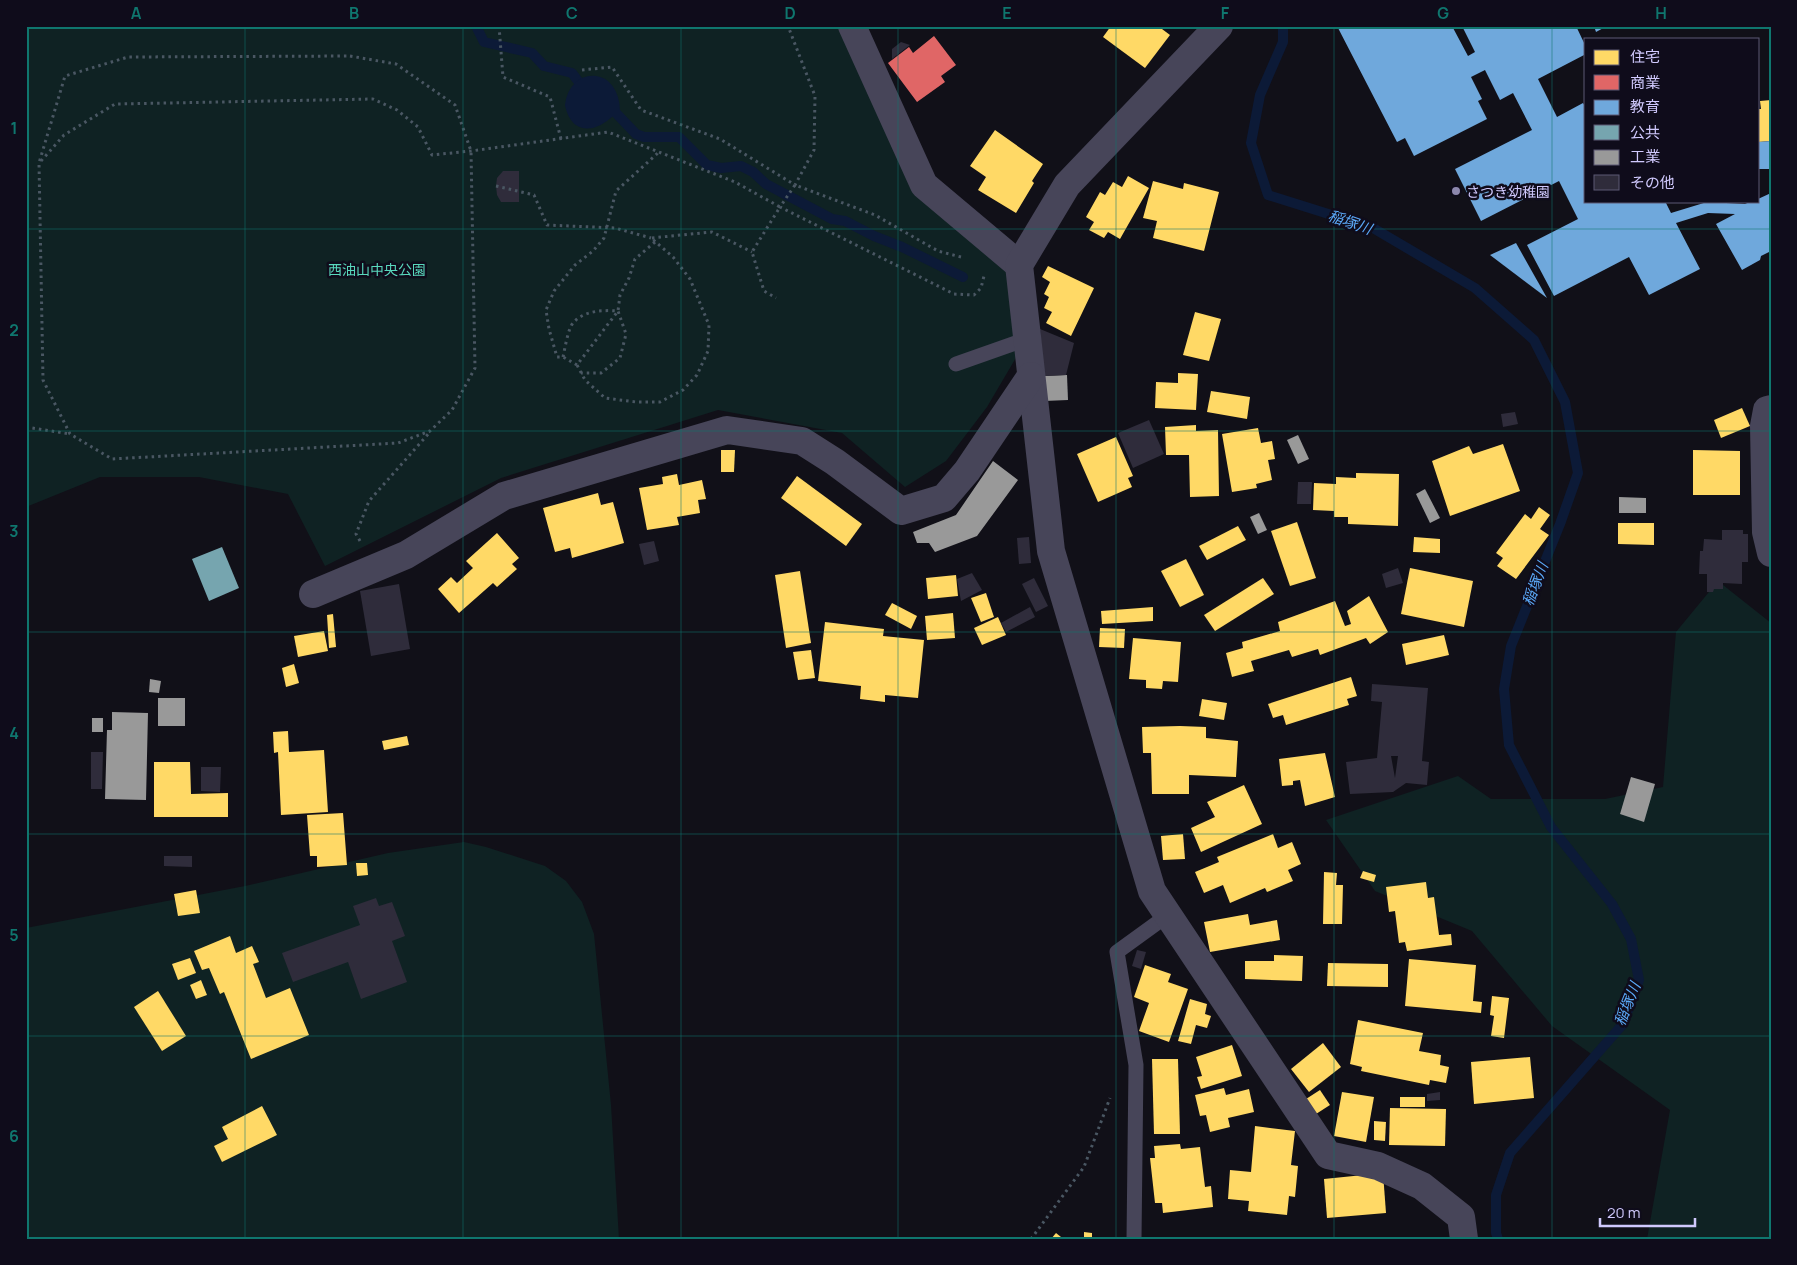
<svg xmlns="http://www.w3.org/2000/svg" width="1797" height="1265" font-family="Manrope,'Noto Sans JP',sans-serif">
  <rect width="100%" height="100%" fill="#111018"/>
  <!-- green -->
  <g fill="#0f2223">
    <polygon points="26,26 852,26 924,185 1019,265 1027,339 987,407 946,461 905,487 842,433 718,410 501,478 325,566 288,494 199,477 100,477 26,507"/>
    <polygon points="1718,581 1771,623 1771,1239 1647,1239 1670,1110 1552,1026 1472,931 1375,891 1326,820 1458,776 1491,799 1605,799 1663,787 1676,632"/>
    <polygon points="464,842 486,847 545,866 566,881 582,902 594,934 611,1105 619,1239 26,1239 26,928 245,886 388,853"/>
  </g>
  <!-- homes -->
  <g fill="#ffd966">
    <polygon points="1111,26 1158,26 1170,35 1145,68 1103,37"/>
    <polygon points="1771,100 1771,141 1758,142 1758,109 1761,109 1760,101"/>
    <polygon points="995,130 1043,164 1032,181 1034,183 1016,213 978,190 986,177 970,166"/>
    <polygon points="1128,176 1149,188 1120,239 1108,232 1104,238 1089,230 1094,222 1086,217 1100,192 1105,195 1113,182 1122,187"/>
    <polygon points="1153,181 1183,189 1184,183 1219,192 1204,251 1153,238 1157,221 1143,218"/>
    <polygon points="1048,266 1094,288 1071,336 1046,323 1052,312 1044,308 1049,297 1044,294 1050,282 1042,277"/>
    <polygon points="1195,312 1221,319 1209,361 1183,355"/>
    <polygon points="1178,373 1198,374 1196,410 1155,408 1156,382 1178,383"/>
    <polygon points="1211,391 1250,397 1247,419 1207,412"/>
    <polygon points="1742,408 1750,426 1721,438 1714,420"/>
    <polygon points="1196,425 1196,431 1218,430 1219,496 1190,497 1189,455 1166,455 1165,427"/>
    <polygon points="1258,428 1261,443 1272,441 1275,459 1268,460 1272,480 1256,484 1257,488 1232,492 1222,434"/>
    <polygon points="1116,437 1133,476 1128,478 1132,487 1098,502 1077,454"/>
    <polygon points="1503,444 1520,491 1450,516 1432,461 1469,446 1473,454"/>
    <polygon points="721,450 735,450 734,472 721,472"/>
    <polygon points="1693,450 1740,451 1740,495 1693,495"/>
    <polygon points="1356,473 1399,474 1398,526 1348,524 1348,517 1334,517 1334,511 1313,510 1314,483 1336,484 1336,477 1356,478"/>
    <polygon points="677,474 679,485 702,480 706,499 698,500 700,513 677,517 679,525 647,530 639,488 663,484 662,477"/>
    <polygon points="797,476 862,524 846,546 781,498"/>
    <polygon points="598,493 601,505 613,502 624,543 572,558 570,548 555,552 543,508"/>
    <polygon points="1539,507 1550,515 1540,529 1549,535 1516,579 1497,566 1503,558 1496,553 1525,514 1531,519"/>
    <polygon points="1297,522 1316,578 1290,586 1271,531"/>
    <polygon points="1618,523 1654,523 1654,545 1618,544"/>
    <polygon points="1238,526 1246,540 1207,560 1199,546"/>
    <polygon points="497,533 519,558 512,564 517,569 497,587 493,583 459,613 438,589 451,577 457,583 473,568 466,561"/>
    <polygon points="1414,537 1440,539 1440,553 1413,552"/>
    <polygon points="1186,559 1204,595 1180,607 1161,571"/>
    <polygon points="1410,568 1473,581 1464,627 1401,614"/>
    <polygon points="800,571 811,643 786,648 775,575"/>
    <polygon points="956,575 958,596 928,599 926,578"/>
    <polygon points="1263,578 1274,594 1215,631 1204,615"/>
    <polygon points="986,593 994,617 981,622 971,598"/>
    <polygon points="1369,596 1388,632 1370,644 1366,638 1320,655 1318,649 1292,657 1289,650 1251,661 1254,671 1232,677 1226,653 1243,648 1242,642 1280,631 1278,622 1335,601 1345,626 1351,624 1347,611"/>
    <polygon points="892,603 917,616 911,629 885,615"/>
    <polygon points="1153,607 1153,621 1102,624 1101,611"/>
    <polygon points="953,613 955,638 927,640 925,616"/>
    <polygon points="333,614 336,647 329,648 327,615"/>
    <polygon points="998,617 1006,635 982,645 974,628"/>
    <polygon points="825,622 884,629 883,636 924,640 918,698 885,695 885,702 860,699 861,686 818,681"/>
    <polygon points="1100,628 1125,629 1124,648 1099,647"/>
    <polygon points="324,631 328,651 298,657 294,636"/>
    <polygon points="1444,635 1449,655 1406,665 1402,644"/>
    <polygon points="1133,638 1181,642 1178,682 1163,681 1162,689 1146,688 1146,680 1129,679"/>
    <polygon points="811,650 815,678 798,680 793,652"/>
    <polygon points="294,664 299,683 286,687 282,668"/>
    <polygon points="1351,677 1357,696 1347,699 1349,705 1286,725 1283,715 1273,718 1268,704"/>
    <polygon points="1202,699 1227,703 1224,720 1199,716"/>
    <polygon points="1180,726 1206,727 1206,738 1238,741 1236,777 1189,775 1189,794 1152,794 1151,753 1143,753 1142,727"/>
    <polygon points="288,731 289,752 324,750 328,812 281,815 278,752 274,753 273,732"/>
    <polygon points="407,736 409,745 384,750 382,741"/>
    <polygon points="1325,753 1335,797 1305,806 1300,780 1293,781 1293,785 1282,786 1279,759"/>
    <polygon points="154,762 190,762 191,794 228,793 228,817 154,817"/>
    <polygon points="1244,785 1262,824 1201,852 1191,828 1215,817 1207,802"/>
    <polygon points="343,813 347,865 317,867 317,856 310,856 307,815"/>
    <polygon points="1183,834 1185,859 1163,860 1161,836"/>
    <polygon points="1273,834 1278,848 1292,842 1301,864 1288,870 1293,881 1267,892 1265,888 1230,903 1223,885 1204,893 1195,872 1219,862 1217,857"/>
    <polygon points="356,863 367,863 368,875 357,876"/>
    <polygon points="1363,871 1376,875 1374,882 1360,878"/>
    <polygon points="1324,872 1337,873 1336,885 1343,885 1342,924 1323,924"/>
    <polygon points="1426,882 1428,898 1434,897 1439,935 1451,934 1452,945 1407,951 1405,942 1399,943 1395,911 1389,912 1386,887"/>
    <polygon points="196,890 200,913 178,916 174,894"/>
    <polygon points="1248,914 1250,925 1277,920 1280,940 1210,952 1204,922"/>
    <polygon points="230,936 236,953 252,946 259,962 253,964 266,998 290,988 309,1035 251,1059 224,992 220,994 209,968 202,970 194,951"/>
    <polygon points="1274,955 1303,956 1302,981 1245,979 1245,961 1274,961"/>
    <polygon points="190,958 196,973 178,980 172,964"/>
    <polygon points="1409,959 1476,965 1473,1001 1482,1002 1481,1013 1405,1006"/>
    <polygon points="1328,963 1388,964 1388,987 1327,986"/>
    <polygon points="1145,965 1171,974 1168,982 1188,989 1169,1042 1139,1031 1149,1003 1134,997"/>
    <polygon points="201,980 207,995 196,999 190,985"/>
    <polygon points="158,991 186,1036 162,1051 134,1007"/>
    <polygon points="1492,996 1509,998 1504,1038 1491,1036 1494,1016 1490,1015"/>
    <polygon points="1190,999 1207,1004 1205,1014 1211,1016 1207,1028 1196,1025 1191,1044 1178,1041"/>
    <polygon points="1358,1020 1423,1033 1419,1051 1441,1055 1440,1065 1449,1067 1446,1083 1430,1080 1429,1085 1361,1071 1362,1067 1350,1064"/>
    <polygon points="1323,1043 1341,1067 1309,1092 1291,1069"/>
    <polygon points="1232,1045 1242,1076 1201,1089 1197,1077 1202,1076 1196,1057"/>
    <polygon points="1530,1057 1534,1098 1474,1104 1471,1062"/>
    <polygon points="1152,1059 1178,1059 1180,1134 1154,1134"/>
    <polygon points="1224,1088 1226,1095 1249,1089 1254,1112 1228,1118 1230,1127 1210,1132 1206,1115 1200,1116 1195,1095"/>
    <polygon points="1320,1090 1330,1105 1316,1114 1306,1099"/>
    <polygon points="1342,1092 1374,1097 1366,1142 1334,1136"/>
    <rect x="1400" y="1097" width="25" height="10"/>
    <polygon points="262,1106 277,1135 222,1162 214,1146 228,1139 222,1127"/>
    <polygon points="1390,1108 1446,1109 1445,1146 1389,1145"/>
    <polygon points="1374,1121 1386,1122 1385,1141 1374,1140"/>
    <polygon points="1255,1126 1295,1131 1291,1165 1298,1166 1295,1197 1289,1196 1287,1215 1248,1211 1249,1201 1228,1199 1230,1170 1251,1172"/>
    <polygon points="1180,1144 1181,1149 1200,1147 1205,1187 1211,1186 1213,1207 1163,1213 1162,1203 1155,1203 1150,1158 1155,1158 1154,1146"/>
    <polygon points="1383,1173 1386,1213 1327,1218 1324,1179"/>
    <polygon points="1084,1232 1092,1233 1092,1237 1124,1237 1124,1239 1084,1239"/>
    <polygon points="1056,1233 1061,1237 1060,1239 1051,1239"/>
  </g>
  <!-- shops -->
  <polygon fill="#e06666" points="934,36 956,65 941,76 945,82 917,102 888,63 909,47 913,53"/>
  <!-- schools -->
  <g fill="#6fa8dc">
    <polygon points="1337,26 1452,26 1468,56 1475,52 1462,26 1576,26 1586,47 1586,54 1538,79 1557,117 1583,103 1586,108 1586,201 1665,201 1671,213 1707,202 1745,204 1752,201 1758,201 1758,199 1771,193 1771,251 1761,256 1760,260 1742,270 1716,224 1735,214 1708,213 1676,223 1700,269 1649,295 1629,257 1554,296 1527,245 1578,219 1559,181 1481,221 1455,169 1532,130 1513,93 1500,100 1485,70 1471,77 1482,99 1478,101 1487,119 1414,156 1405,138 1397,142"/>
    <polygon points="1594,26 1607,26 1596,32"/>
    <polygon points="1771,141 1771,169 1758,169 1758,142"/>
    <polygon points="1516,243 1547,298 1490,255"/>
  </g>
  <!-- public -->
  <polygon fill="#76a5af" points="222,547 239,588 209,601 192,559"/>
  <!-- industry -->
  <g fill="#999">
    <polygon points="1067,375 1068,400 1044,401 1043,376"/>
    <polygon points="1298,435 1309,459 1298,464 1287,440"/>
    <polygon points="993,461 1018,480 977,536 935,552 929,543 917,543 913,532 956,515"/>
    <polygon points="1425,489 1440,518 1430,523 1416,494"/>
    <polygon points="1619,497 1646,498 1646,513 1619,513"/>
    <polygon points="1259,513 1267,530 1258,534 1250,517"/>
    <polygon points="150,679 161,681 159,693 149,692"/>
    <rect x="158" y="698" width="27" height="28"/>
    <polygon points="112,712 148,713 146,800 105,799 107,730 112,730"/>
    <rect x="92" y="718" width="11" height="14"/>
    <polygon points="1631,777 1655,784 1644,822 1620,814"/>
  </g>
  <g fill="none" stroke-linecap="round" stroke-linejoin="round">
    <!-- stream -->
    <g stroke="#0c1a37" stroke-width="10">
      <polyline points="476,26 484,42 532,53 544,66 572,73 581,85"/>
      <polyline points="1283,26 1283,42 1260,95 1251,143 1268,195 1373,228 1475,288 1534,340 1565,402 1578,473 1560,524 1511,646 1504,689 1509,745 1551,827 1612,904 1631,939 1639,980 1623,1024 1510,1153 1496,1195 1496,1233 1498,1239"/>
      <path d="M593,104L594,106L591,109L586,106L587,100L591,96L597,98L601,104L597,111L591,114C574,110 579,102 587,92H597L604,96L605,107L598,117L590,119L582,117L575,104C580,75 615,83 610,112C595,126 576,131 570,105C574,72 615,71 615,112L636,134L644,137H679L707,165L721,168L741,166L753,172L766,184L832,219L845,221L874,236L902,247L963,277"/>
    </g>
  </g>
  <!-- building -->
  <g fill="#2f2c3b" fill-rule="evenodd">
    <polygon points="901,42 910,45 892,59 892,49"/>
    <polygon points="503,171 519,171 519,202 501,202 497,195 496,186 497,178"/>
    <polygon points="1040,329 1074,343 1066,375 1044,376"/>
    <polygon points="1515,412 1518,424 1503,427 1501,414"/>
    <polygon points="1149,420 1164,454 1133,468 1118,433"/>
    <polygon points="1298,482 1312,482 1311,504 1297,504"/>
    <polygon points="1722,530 1743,530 1743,534 1748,534 1748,562 1742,562 1742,584 1723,583 1723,589 1714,589 1713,592 1707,592 1707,574 1699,574 1700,551 1703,551 1704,539 1722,540"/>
    <polygon points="1029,537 1031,563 1019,564 1017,538"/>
    <polygon points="654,541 659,561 644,565 639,544"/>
    <polygon points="1398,568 1403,583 1386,588 1382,574"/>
    <polygon points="972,573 982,590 961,601 957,579"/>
    <polygon points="1034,578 1048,606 1036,612 1022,584"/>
    <polygon points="399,584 410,649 371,656 360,591"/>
    <polygon points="1030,607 1035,617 1006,632 1001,623"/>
    <path d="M1372,684L1428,688L1422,761L1429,762L1427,785L1406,783L1393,792L1350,794L1346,762L1377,758L1382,702L1371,701ZM1391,756H1398L1395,778Z"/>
    <polygon points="91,752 103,752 102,789 91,789"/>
    <polygon points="201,767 221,767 220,792 201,791"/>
    <polygon points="164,856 192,856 192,867 164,866"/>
    <polygon points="376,898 379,906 392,902 405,936 392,941 407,982 361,999 348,962 293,982 282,953 360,925 353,906"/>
    <polygon points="1137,950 1146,952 1141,969 1132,966"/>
    <polygon points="1440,1092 1440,1100 1427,1101 1427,1094"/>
  </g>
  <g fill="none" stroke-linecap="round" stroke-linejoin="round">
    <!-- path -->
    <g stroke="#4a5763" stroke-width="3" stroke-dasharray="2.5 4" stroke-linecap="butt">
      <polyline points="499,26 503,77 550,97 561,139"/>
      <polygon points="350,56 396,64 455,105 471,151 475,368 452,410 430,431 398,443 112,459 70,434 43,380 39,163 65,76 128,57"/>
      <polyline points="582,70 612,67 641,110 720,139 795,185 814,150 815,96 788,26"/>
      <polyline points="41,161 64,135 115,104 373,99 397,110 418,127 432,155 471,151 608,132 735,182 780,207 752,252 764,291 776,298"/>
      <polyline points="496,186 534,195 547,225 615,228 651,238"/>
      <polyline points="655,242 635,259 629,278 620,295 618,311 577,365 585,380 605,398 636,402 660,402 683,390 697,375 708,351 709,325 690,279 673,257 651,238 712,232 752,252"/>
      <polyline points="961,257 938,251 875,215 795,185 780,207 954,294 974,295 981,288 984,276"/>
      <path d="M563,357C565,348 568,329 573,323C584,310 604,310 618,311L626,334L620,358L601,373H581"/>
      <polyline points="577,365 563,357 557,357 549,329 546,310 554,291 575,265 593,251 604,238 616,191 659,152"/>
      <polyline points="26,427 70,434"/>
      <polyline points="360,541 356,534 369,501 430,432"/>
      <polyline points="1031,1239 1084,1167 1110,1098"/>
    </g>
    <!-- lane -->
    <g stroke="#474559" stroke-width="15">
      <polyline points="956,364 1027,339"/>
      <polyline points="1134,1239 1136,1065 1117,952 1168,915"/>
    </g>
    <!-- street -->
    <g stroke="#474559" stroke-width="28">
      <polyline points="852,26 924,185 1019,265"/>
      <polyline points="1219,26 1067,185 1019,265 1051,551 1152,891 1328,1155 1378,1166 1422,1186 1461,1217 1464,1239"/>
      <polyline points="1771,409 1767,410 1764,426 1766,532 1771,553"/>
      <polyline points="313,594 406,555 504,496 727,430 802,441 835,462 901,511 944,498 967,471 1031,376"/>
    </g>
  </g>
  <!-- grid -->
  <path fill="none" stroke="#0f766e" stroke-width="1" stroke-opacity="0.55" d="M245,26V1239M463,26V1239M681,26V1239M898,26V1239M1116,26V1239M1334,26V1239M1552,26V1239M26,229H1771M26,431H1771M26,632H1771M26,834H1771M26,1036H1771"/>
  <!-- markers -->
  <circle fill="#8d88ad" stroke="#0f0c1b" stroke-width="2" cx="1456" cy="191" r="5"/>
  <g text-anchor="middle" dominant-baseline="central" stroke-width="5" stroke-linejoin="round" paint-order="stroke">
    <!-- poi labels -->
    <g font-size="14" fill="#d0c9fd" stroke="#0f0c1b" text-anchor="start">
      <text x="1466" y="191">さつき幼稚園</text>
    </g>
    <!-- park labels -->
    <g font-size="14" fill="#59d8bd" stroke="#0f0c1b">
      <text x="377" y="269">西油山中央公園</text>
    </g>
    <!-- water labels -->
    <g font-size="15" font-style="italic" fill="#5ba9f8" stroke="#0f0c1b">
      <text transform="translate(1350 222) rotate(19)">稲塚川</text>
      <text transform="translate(1535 584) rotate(-69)">稲塚川</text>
      <text transform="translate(1627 1004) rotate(-68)">稲塚川</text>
    </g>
  </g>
  <!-- border -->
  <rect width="1797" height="1265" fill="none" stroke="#0f0c1b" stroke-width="55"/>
  <!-- legend -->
  <rect x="1584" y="38" width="175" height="165" fill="#0f0c1b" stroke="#5c5875"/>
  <rect x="1594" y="50" width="25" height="15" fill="#ffd966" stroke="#5c5875"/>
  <text x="1630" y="62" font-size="15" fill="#d0c9fd">住宅</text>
  <rect x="1594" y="75" width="25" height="15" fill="#e06666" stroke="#5c5875"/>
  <text x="1630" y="88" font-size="15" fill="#d0c9fd">商業</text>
  <rect x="1594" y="100" width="25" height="15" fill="#6fa8dc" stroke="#5c5875"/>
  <text x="1630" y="112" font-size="15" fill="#d0c9fd">教育</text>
  <rect x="1594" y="125" width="25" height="15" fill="#76a5af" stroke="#5c5875"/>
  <text x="1630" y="138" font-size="15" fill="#d0c9fd">公共</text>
  <rect x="1594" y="150" width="25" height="15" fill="#999999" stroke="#5c5875"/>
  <text x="1630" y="162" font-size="15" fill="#d0c9fd">工業</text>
  <rect x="1594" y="175" width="25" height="15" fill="#2f2c3b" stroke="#5c5875"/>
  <text x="1630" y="188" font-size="15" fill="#d0c9fd">その他</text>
  <!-- scale -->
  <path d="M1600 1218v8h95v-8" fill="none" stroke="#d0c9fd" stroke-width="2.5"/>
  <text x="1607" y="1218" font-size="15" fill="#d0c9fd" stroke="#0f0c1b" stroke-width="4" paint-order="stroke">20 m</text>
  <rect x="28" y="28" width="1742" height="1210" fill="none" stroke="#0f766e" stroke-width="2"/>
  <g font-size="16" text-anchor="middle" font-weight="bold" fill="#0f766e">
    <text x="136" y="19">A</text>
    <text x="354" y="19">B</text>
    <text x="572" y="19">C</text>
    <text x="790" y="19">D</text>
    <text x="1007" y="19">E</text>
    <text x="1225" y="19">F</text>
    <text x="1443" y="19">G</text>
    <text x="1661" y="19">H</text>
    <text x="14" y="134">1</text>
    <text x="14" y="336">2</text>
    <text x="14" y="537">3</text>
    <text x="14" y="739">4</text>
    <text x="14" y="941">5</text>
    <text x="14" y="1142">6</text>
  </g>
</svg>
